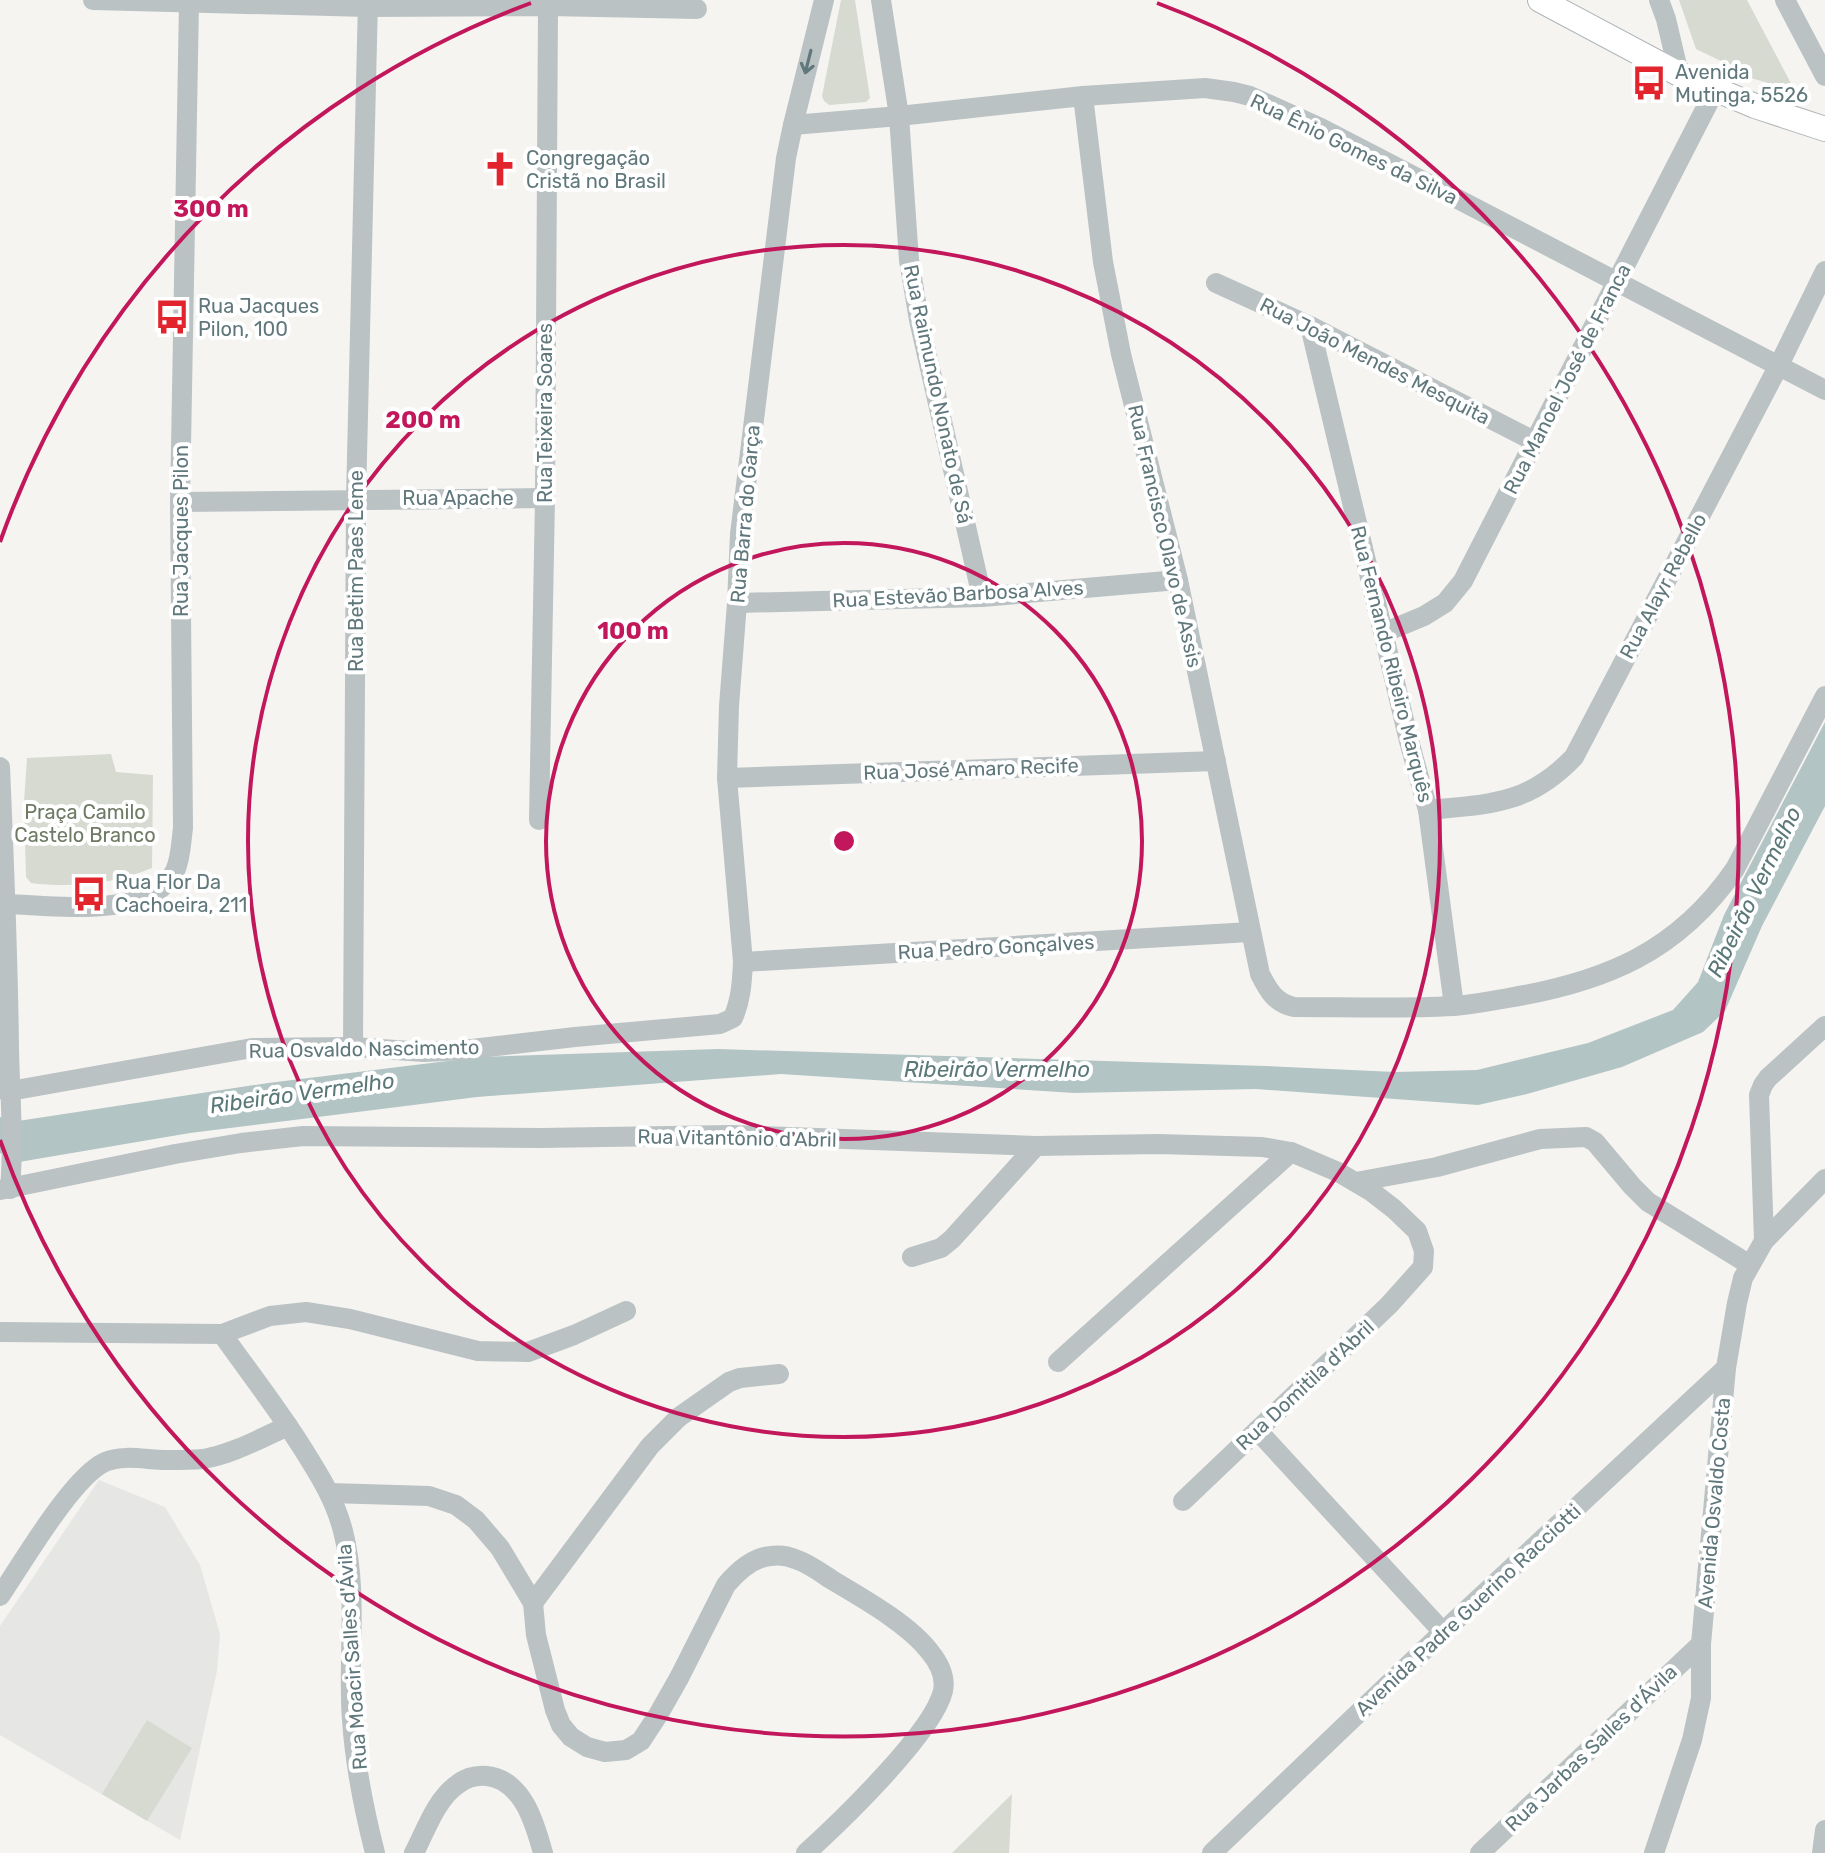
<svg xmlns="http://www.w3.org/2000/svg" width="1825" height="1853" font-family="Rubik,sans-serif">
  <rect width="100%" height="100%" fill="#f5f4f1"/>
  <!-- built -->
  <polygon fill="#e6e6e5" points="99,1480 165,1507 200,1565 220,1634 217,1671 180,1840 0,1735 0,1626"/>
  <!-- green -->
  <g fill="#d6dad1">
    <polygon points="841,0 855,0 870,98 866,102 829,105 824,101 822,96"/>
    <polygon points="1679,0 1747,0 1795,91 1751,78 1727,64 1696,49"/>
    <path d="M111,754L116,772L153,775L152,868C115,884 70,888 31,883L26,877L24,802L27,758Z"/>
    <polygon points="147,1720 192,1748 147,1821 102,1794"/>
    <polygon points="1012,1794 1009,1853 952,1853"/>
  </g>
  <!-- water -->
  <polygon fill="#b2c4c4" points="1825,722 1825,806 1762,926 1725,1011 1703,1032 1622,1067 1527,1094 1478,1105 1256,1089 1074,1093 781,1074 477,1097 190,1133 19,1162 0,1153 0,1117 18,1121 268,1083 480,1057 718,1049 1266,1066 1395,1072 1477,1070 1588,1043 1673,1010 1698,982 1724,915"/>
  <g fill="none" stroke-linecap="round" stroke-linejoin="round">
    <!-- major casing -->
    <g stroke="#afb6b8" stroke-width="26">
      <polyline id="major" points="1540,0 1679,74 1755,106 1825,129"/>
    </g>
    <!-- minor -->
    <g stroke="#bbc2c4" stroke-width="20">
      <polyline points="93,0 368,7 548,6 697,9"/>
      <polyline points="881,0 899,116 909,260 919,320 982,597"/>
      <polyline points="1659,0 1666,19 1679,74"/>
      <polyline points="1785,0 1825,76"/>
      <path d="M1083,96L1103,262L1121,354L1178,580L1260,974C1268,990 1275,1003 1294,1007C1347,1007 1400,1009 1453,1006C1472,1005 1490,1001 1508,998C1605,982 1678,952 1735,869L1825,696"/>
      <polyline points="793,125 899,116 1083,96 1205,88 1234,92 1250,96 1321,128 1825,390"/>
      <polyline points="1216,283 1310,326 1534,441"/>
      <polyline points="1310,326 1409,741 1428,810 1454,1006"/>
      <polyline points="180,502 545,498"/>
      <polyline points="737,603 982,597 1178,580"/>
      <polyline points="1383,633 1424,616 1445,603 1463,581 1715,90"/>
      <path d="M0,767C4,860 8,954 9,1048C10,1095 14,1142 10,1189"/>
      <polyline points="727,778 1216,761"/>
      <path d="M1428,810C1490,804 1528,805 1574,757L1779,365L1825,271"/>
      <polyline points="539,820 545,498 548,6"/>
      <path d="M0,901L7,904C52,905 151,920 175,871C181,858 181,842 183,828L180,502L189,3"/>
      <polyline points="743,962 1250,932"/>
      <polyline points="353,1047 356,499 368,0"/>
      <path d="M0,1089L10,1091L252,1048L353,1047L424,1052L463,1050L575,1037L720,1024L733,1018C741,1000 742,982 743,962L727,778L729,706L737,603L740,534L786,158L793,125L824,0"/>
      <polyline points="1356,1182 1437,1167 1540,1139 1586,1137 1595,1142 1632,1186 1648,1202 1750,1265"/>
      <polyline points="0,1190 175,1154 241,1143 303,1136 541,1138 732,1135 1036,1146 1159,1144 1262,1147 1291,1152 1338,1172 1372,1192 1394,1209 1417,1231 1424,1251 1423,1267 1389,1305 1183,1501"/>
      <polyline points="1764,1241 1759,1095 1763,1085 1768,1078 1825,1026"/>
      <polyline points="912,1257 941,1248 952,1239 1036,1146"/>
      <polyline points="0,1332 222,1334 270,1316 306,1312 350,1319 478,1351 528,1352 574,1335 626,1311"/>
      <path d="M222,1334C249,1372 278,1409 303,1449C320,1476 335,1500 343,1531C359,1593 347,1658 352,1720C355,1765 364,1810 375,1853"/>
      <polyline points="1058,1362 1291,1152"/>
      <polyline points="1257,1430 1443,1632"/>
      <path d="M330,1493L429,1496L456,1505L476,1520L500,1548L533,1603L536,1635L555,1710L561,1725L571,1737L587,1747L605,1752L626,1750L641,1741L658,1715L679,1678L726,1585C737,1572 753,1557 771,1556C779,1555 788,1556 795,1559C808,1563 820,1572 832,1580C862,1598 909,1624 930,1652C939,1663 946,1676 943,1691C933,1733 840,1822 806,1853"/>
      <path d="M0,1596C22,1564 72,1477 105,1462C123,1454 147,1460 166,1460C178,1460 191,1460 203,1459C233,1454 261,1438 288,1426"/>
      <polyline points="533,1603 650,1446 679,1417 729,1382 740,1378 779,1374"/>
      <path d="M414,1853C426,1830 436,1799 458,1784C467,1777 476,1775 487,1776C523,1780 535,1824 543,1853"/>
      <polyline points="1212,1853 1443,1632 1726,1368"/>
      <polyline points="1480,1853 1701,1644"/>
      <polyline points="1654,1853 1692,1740 1701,1698 1701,1644 1726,1368 1737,1303 1743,1278 1764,1241 1825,1179"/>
      <polyline points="1822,1853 1825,1830"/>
    </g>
    <!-- major -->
    <use href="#major" stroke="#fff" stroke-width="24"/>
  </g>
  <!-- one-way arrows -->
  <defs><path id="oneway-shaft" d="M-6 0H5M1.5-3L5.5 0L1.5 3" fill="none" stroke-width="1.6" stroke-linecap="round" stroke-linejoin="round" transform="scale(2)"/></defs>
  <use stroke="#60787c" href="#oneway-shaft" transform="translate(808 62) rotate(104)"/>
  <!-- distance rings -->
  <g fill="none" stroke="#c2185b" stroke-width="4">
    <circle cx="844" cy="841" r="298"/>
    <circle cx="844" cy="841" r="596"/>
    <path d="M0 542A895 895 0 0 1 531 3M1157 3A895 895 0 1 1 0 1140"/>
  </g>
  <!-- icons -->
  <defs>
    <g id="bus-bare" transform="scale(2.76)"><path d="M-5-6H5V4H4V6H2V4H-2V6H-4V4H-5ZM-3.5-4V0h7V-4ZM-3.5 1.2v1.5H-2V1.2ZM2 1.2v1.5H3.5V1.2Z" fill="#e2252c" stroke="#fff" stroke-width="2.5" paint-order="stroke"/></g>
    <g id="church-bare" transform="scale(2.76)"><path d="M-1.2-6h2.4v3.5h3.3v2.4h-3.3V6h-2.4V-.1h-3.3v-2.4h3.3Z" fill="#e2252c" stroke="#fff" stroke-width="2.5" paint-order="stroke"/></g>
  </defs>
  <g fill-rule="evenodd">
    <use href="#bus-bare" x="1649" y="83"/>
    <use href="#church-bare" x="500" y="169"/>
    <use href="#bus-bare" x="172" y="317"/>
    <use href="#bus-bare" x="89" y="894"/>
  </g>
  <g text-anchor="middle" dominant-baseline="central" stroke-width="8" stroke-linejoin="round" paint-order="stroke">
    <!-- poi labels -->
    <g font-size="20" fill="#60787c" stroke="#fff" text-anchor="start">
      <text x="1675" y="72">Avenida<tspan x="1675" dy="23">Mutinga, 5526</tspan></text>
      <text x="526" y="158">Congregação<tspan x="526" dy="23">Cristã no Brasil</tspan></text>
      <text x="198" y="306">Rua Jacques<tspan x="198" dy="23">Pilon, 100</tspan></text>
      <text x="115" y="882">Rua Flor Da<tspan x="115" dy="23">Cachoeira, 211</tspan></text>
    </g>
    <!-- street labels -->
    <g font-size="20" fill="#60787c" stroke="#fff">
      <text transform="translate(1354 149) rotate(26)">Rua Ênio Gomes da Silva</text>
      <text transform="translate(1375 361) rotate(27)">Rua João Mendes Mesquita</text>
      <text transform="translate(1567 379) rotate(-63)">Rua Manoel José de Franca</text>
      <text transform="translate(938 394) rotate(78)">Rua Raimundo Nonato de Sá</text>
      <text transform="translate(545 413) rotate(-90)">Rua Teixeira Soares</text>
      <text x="458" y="498">Rua Apache</text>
      <text transform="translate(745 514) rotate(-85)">Rua Barra do Garça</text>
      <text transform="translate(181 531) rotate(-90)">Rua Jacques Pilon</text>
      <text transform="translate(1165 536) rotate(77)">Rua Francisco Olavo de Assis</text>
      <text transform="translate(356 571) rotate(-90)">Rua Betim Paes Leme</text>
      <text transform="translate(1663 586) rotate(-62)">Rua Alayr Rebello</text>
      <text transform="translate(958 594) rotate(-3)">Rua Estevão Barbosa Alves</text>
      <text transform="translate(1392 664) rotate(76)">Rua Fernando Ribeiro Marquês</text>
      <text transform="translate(971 769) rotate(-2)">Rua José Amaro Recife</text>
      <text transform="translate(996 947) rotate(-3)">Rua Pedro Gonçalves</text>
      <text transform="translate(364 1049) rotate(-1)">Rua Osvaldo Nascimento</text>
      <text transform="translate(737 1138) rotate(1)">Rua Vitantônio d'Abril</text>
      <text transform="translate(1305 1385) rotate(-43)">Rua Domitila d'Abril</text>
      <text transform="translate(1714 1503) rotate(-85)">Avenida Osvaldo Costa</text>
      <text transform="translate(1468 1610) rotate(-43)">Avenida Padre Guerino Racciotti</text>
      <text transform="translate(352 1657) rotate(-94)">Rua Moacir Salles d'Ávila</text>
      <text transform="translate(1591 1748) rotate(-44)">Rua Jarbas Salles d'Ávila</text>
    </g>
    <!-- park labels -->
    <g font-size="20" fill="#6e7a63" stroke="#fff">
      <text x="85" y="812">Praça Camilo<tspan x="85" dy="23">Castelo Branco</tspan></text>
    </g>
    <!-- water labels -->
    <g font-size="22" font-style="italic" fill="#5b7878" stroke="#fff">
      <text transform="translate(1754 892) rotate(-64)">Ribeirão Vermelho</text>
      <text x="997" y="1069">Ribeirão Vermelho</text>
      <text transform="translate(302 1093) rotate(-8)">Ribeirão Vermelho</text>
    </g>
  </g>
  <circle cx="844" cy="841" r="12" fill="#c2185b" stroke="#fff" stroke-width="4"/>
  <g font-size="24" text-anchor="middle" font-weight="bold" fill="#c2185b" stroke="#fff" stroke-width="8" stroke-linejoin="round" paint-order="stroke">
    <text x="211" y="217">300 m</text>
    <text x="423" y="428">200 m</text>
    <text x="633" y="639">100 m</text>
  </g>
</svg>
